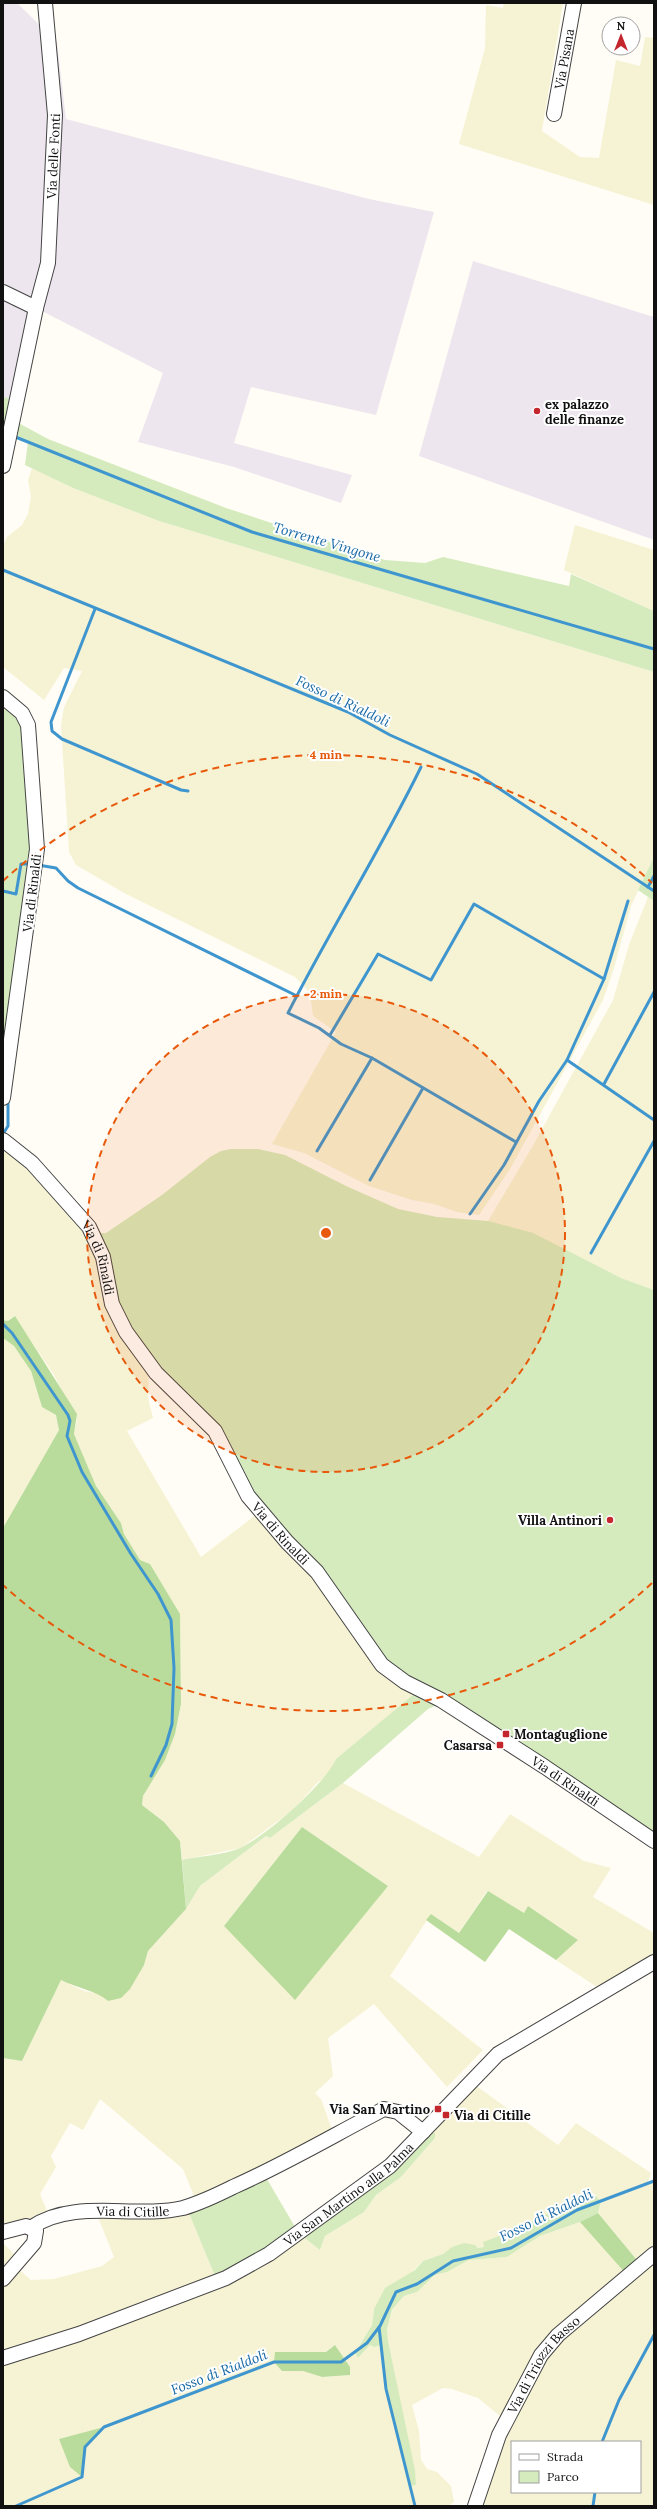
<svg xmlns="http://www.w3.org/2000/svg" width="657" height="2509" font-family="Lora,serif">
  <rect width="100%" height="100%" fill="#fffdf5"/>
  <!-- industrial -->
  <g fill="#eee6ef">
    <polygon points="3,3 17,3 57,42 66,119 369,199 434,212 376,415 251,387 234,443 352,475 341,503 234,467 138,442 163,373 36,308 17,400 3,397"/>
    <polygon points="473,261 654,317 654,540 419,456"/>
  </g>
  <!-- farmland -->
  <g fill="#f6f3d4" fill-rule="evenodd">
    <polygon points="504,3 563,3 542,131 580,157 599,158 616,60 640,66 645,37 654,38 654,205 459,144 485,48 486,5 503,8"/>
    <polygon points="32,468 73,488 159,521 654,672 654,857 631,906 614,968 603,1000 510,1169 479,1215 457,1212 434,1204 412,1200 369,1186 304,1153 272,1144 336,1032 313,1016 310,993 295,977 126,894 76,865 69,852 61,725 64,707 82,671 64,668 44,700 3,667 3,546 7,537 22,525 28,514 31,496 28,480"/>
    <polygon points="575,525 654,550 654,611 564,570"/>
    <polygon points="648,897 654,901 654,1290 621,1278 579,1258 488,1221 531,1149 613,1000 629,945"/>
    <polygon points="3,1140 72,1208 149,1363 148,1398 153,1418 127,1431 201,1557 261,1511 421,1689 336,1759 331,1772 317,1783 293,1810 241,1848 182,1860 180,1841 164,1822 142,1805 143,1796 165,1760 175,1734 181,1704 180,1614 150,1564 140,1560 124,1534 121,1523 96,1486 74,1434 77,1420 54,1375 14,1316 8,1321 3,1320"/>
    <polygon points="3,1338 14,1346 31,1371 42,1407 56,1415 59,1430 3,1528"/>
    <path d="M343,1783L479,1857L510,1814L584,1861L611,1868L593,1897L654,1933V1962L603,1991L556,1960L578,1940L528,1906L524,1913L487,1891L459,1933L431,1914L390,1976L483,2050L447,2087L374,2004L328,2038L333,2076L315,2093L321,2099L334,2135L197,2203L183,2169L100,2099L83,2130L70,2123L51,2156L56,2167L40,2194L50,2218L7,2231L3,2219V2058L22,2061L61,1980L84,1991L100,1994L108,2001L144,1965L148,1951L186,1909L200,1886L266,1836L270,1838ZM302,1827L388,1886L224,1926Z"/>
    <path d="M471,2082L558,2145L576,2123L651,2173L648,2182L654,2181V2506H475L506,2421L478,2398L452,2389L443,2388L412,2405L419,2431L421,2460L427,2469L437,2472L451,2486L454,2502L448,2506H3V2243L20,2260L15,2266L31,2280L54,2279L102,2266L114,2257L96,2212L186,2206L217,2281L298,2233L320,2250L325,2236L364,2212L376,2195L401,2177L435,2138L423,2132ZM601,2201L598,2213L641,2265L593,2236L580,2222L540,2236L507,2257L469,2260L447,2272L435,2275L417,2292L404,2296L392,2311L387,2329L388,2341L416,2485L410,2486L386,2389L381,2345L374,2347L370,2345L358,2358L355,2353L372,2325L374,2309L423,2261L443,2254L452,2247L475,2245L478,2248L484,2247L510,2237L531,2221L565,2205ZM335,2345L350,2367V2375L322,2377L303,2371L275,2353L326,2352ZM103,2428L85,2447L59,2439ZM512,2442H640V2492H512Z"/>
  </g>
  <!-- green -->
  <g fill="#d5ebbd">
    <polygon points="3,397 17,400 13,420 48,439 226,508 385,560 425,563 443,557 569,586 571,574 654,611 654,672 159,521 73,488 25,465 28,442 3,432"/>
    <polygon points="3,697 22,713 37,849 3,1099"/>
    <polygon points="654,857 654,901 638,890"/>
    <path d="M231,1149H258L285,1155L346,1186L398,1209L437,1217L488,1221L533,1233L621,1278L654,1290V1833L444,1702L428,1709L343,1783L270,1838L266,1836L200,1886L186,1909L182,1860C199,1856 227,1855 242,1847C266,1836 326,1783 336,1759L420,1689L405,1682L248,1496L225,1447L126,1332L92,1233H106L162,1195L210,1157L221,1151Z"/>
    <polygon points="423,2132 435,2133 435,2138 401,2177 376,2195 364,2212 325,2236 320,2250 298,2233 217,2281 186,2206 264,2174 298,2232"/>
    <polygon points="591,2192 601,2201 598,2213 580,2222 540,2236 507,2257 469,2260 447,2272 435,2275 417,2292 404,2296 392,2310 387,2329 388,2341 415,2470 416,2485 410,2486 386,2389 381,2345 374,2347 370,2345 358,2358 355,2353 372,2325 374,2309 385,2288 415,2270 423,2261 443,2254 452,2247 464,2243 475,2245 478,2248 484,2247 483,2242 505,2234 510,2237 514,2230"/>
  </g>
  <!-- forest -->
  <g fill="#b9dc9c">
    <path d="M15,1316L77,1414L74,1434L96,1486L121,1523L124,1534L140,1560L150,1564L180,1614L181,1704L175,1734L165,1760L143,1796L142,1805L164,1822L180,1841L186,1909L148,1951L144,1965L130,1989L121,1998L108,2001C96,1990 76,1988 61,1980L22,2061L3,2058V1528L59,1430L56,1415L42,1407L31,1371L14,1346L3,1338V1320L8,1321Z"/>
    <polygon points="302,1827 388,1886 295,2000 224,1926"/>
    <polygon points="488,1891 524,1913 528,1906 578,1940 556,1960 509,1929 485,1962 426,1920 431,1914 459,1933"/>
    <polygon points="598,2213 641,2265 628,2276 580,2222"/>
    <polygon points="335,2345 350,2367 350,2375 322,2377 303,2371 282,2371 274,2362 275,2352 326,2352"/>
    <polygon points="104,2427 85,2447 82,2477 70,2467 59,2439"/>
  </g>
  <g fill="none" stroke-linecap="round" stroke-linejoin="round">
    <!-- stream -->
    <g stroke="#3f96cf" stroke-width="3">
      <polyline points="13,436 252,532 654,649"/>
      <polyline points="3,570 348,712 390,735 477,774 654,891"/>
      <polyline points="95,609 51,722 52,731 62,739 181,790 188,791"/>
      <path d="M421,767C380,851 330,930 288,1013L319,1028L341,1044L372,1058L516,1142"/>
      <polyline points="38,865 56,868 68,881 78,888 297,996"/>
      <polyline points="648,887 654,876"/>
      <polyline points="3,891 16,894 21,864 31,864"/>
      <polyline points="330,1035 378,954 431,980 474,904 604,979"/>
      <polyline points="567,1060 654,1120"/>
      <polyline points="604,1084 654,992"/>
      <polyline points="3,1134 8,1126 8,1100"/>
      <polyline points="317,1151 372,1058"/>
      <polyline points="370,1180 423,1088"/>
      <polyline points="470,1214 504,1165 539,1101 567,1060 604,979 628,901"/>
      <polyline points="591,1253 654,1141"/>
      <polyline points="3,1324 12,1333 68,1415 70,1421 67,1436 82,1472 131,1554 158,1594 171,1620 174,1668 172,1724 166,1745 151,1776"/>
      <polyline points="379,2327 386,2389 415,2506"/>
      <polyline points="602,2442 619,2400 654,2335"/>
      <polyline points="16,2506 82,2477 85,2447 104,2427 274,2362 341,2362 367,2343 380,2326 396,2292 417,2284 453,2261 511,2248 577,2210 654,2181"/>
      <polyline points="593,2506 595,2492"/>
    </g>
    <!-- minor casing -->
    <g stroke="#444" stroke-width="16">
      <g id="minor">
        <path id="s1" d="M554,114L574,3"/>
        <polyline points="3,292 36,308"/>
        <path id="s2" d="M3,466L36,308L48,263L55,115L45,3"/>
        <polyline points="3,697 22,713 28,725 37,849 3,1098"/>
        <path id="s3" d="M3,1140L32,1163L89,1227L103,1257L112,1304L126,1332L156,1373L215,1431L248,1496L287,1542L317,1572L382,1665L405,1682L441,1700L545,1767L654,1841"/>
        <path id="s4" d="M32,2227C75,2198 134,2219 183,2208C200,2203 217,2195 233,2187C285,2164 334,2135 384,2109L398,2112L423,2132"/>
        <polyline points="3,2232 26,2226 36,2231 34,2243 3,2279"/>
        <path id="s5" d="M3,2358L79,2334L226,2278L269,2254L390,2166L498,2054L654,1962"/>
        <path id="s6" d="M475,2506L499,2435L541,2355L558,2335L654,2254"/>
      </g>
    </g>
    <!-- minor -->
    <use href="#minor" stroke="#fff" stroke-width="14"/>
  </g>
  <!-- distance rings -->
  <circle cx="326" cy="1233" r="239" fill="#e8590c" fill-opacity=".12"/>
  <g fill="none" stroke="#e8590c" stroke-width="2" stroke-dasharray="7 5">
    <circle cx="326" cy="1233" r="239"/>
    <path d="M652 1583A478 478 0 0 1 3 1585M3 881A478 478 0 0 1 652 883"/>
  </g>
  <!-- markers -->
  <g fill="#c4262e" stroke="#fff" stroke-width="1.5">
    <circle cx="537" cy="411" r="4"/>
    <circle cx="610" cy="1520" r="4"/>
    <rect x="502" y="1730" width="8" height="8" rx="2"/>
    <rect x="496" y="1741" width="8" height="8" rx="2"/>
    <rect x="434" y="2105" width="8" height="8" rx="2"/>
    <rect x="442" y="2111" width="8" height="8" rx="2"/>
  </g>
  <g text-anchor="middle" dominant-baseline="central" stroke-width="4" stroke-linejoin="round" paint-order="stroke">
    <!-- street labels -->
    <g font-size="13" fill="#111" stroke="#fff">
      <text stroke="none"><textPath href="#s1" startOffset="56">Via Pisana</textPath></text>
      <text stroke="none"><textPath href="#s2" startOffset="315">Via delle Fonti</textPath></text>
      <text transform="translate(32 893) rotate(-83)">Via di Rinaldi</text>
      <text stroke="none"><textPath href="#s3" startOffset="155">Via di Rinaldi</textPath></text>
      <text stroke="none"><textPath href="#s3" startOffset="491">Via di Rinaldi</textPath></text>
      <text stroke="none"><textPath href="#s3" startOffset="875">Via di Rinaldi</textPath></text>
      <text stroke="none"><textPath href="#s5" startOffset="386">Via San Martino alla Palma</textPath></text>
      <text stroke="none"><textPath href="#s4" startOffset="104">Via di Citille</textPath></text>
      <text stroke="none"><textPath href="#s6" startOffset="159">Via di Triozzi Basso</textPath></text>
    </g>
    <!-- poi labels -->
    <g font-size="13" font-weight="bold" fill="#111" stroke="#fff" text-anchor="start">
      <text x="545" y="404">ex palazzo<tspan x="545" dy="15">delle finanze</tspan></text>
      <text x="602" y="1520" text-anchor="end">Villa Antinori</text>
      <text x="514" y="1734">Montaguglione</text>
      <text x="492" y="1745" text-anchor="end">Casarsa</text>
      <text x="430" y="2109" text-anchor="end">Via San Martino</text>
      <text x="454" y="2115">Via di Citille</text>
    </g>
    <!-- water labels -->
    <g font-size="14" font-style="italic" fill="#1768a6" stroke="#fff">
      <text transform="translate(327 542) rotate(16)">Torrente Vingone</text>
      <text transform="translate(343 701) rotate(25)">Fosso di Rialdoli</text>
      <text transform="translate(546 2215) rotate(-26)">Fosso di Rialdoli</text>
      <text transform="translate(219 2372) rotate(-21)">Fosso di Rialdoli</text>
    </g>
  </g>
  <circle cx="326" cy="1233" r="6" fill="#e8590c" stroke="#fff" stroke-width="2"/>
  <g font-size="12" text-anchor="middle" font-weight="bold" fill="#e8590c" stroke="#fff" stroke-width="4" stroke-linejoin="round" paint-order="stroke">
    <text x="326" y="759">4 min</text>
    <text x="326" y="998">2 min</text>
  </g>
  <!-- border -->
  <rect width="657" height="2509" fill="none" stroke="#111111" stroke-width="8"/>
  <!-- legend -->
  <rect x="511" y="2441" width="130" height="52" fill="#ffffff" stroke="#a0a0a0"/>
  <rect x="519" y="2454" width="20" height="6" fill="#ffffff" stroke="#a0a0a0"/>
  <text x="547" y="2461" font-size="12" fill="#111111">Strada</text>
  <rect x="519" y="2471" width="20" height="12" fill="#d5ebbd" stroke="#a0a0a0"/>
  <text x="547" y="2481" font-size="12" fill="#111111">Parco</text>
  <!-- north arrow -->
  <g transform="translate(621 36)"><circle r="19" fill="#ffffff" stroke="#a0a0a0"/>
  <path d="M0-3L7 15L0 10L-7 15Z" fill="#c4262e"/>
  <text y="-6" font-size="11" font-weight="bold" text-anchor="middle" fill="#111111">N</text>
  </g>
</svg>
